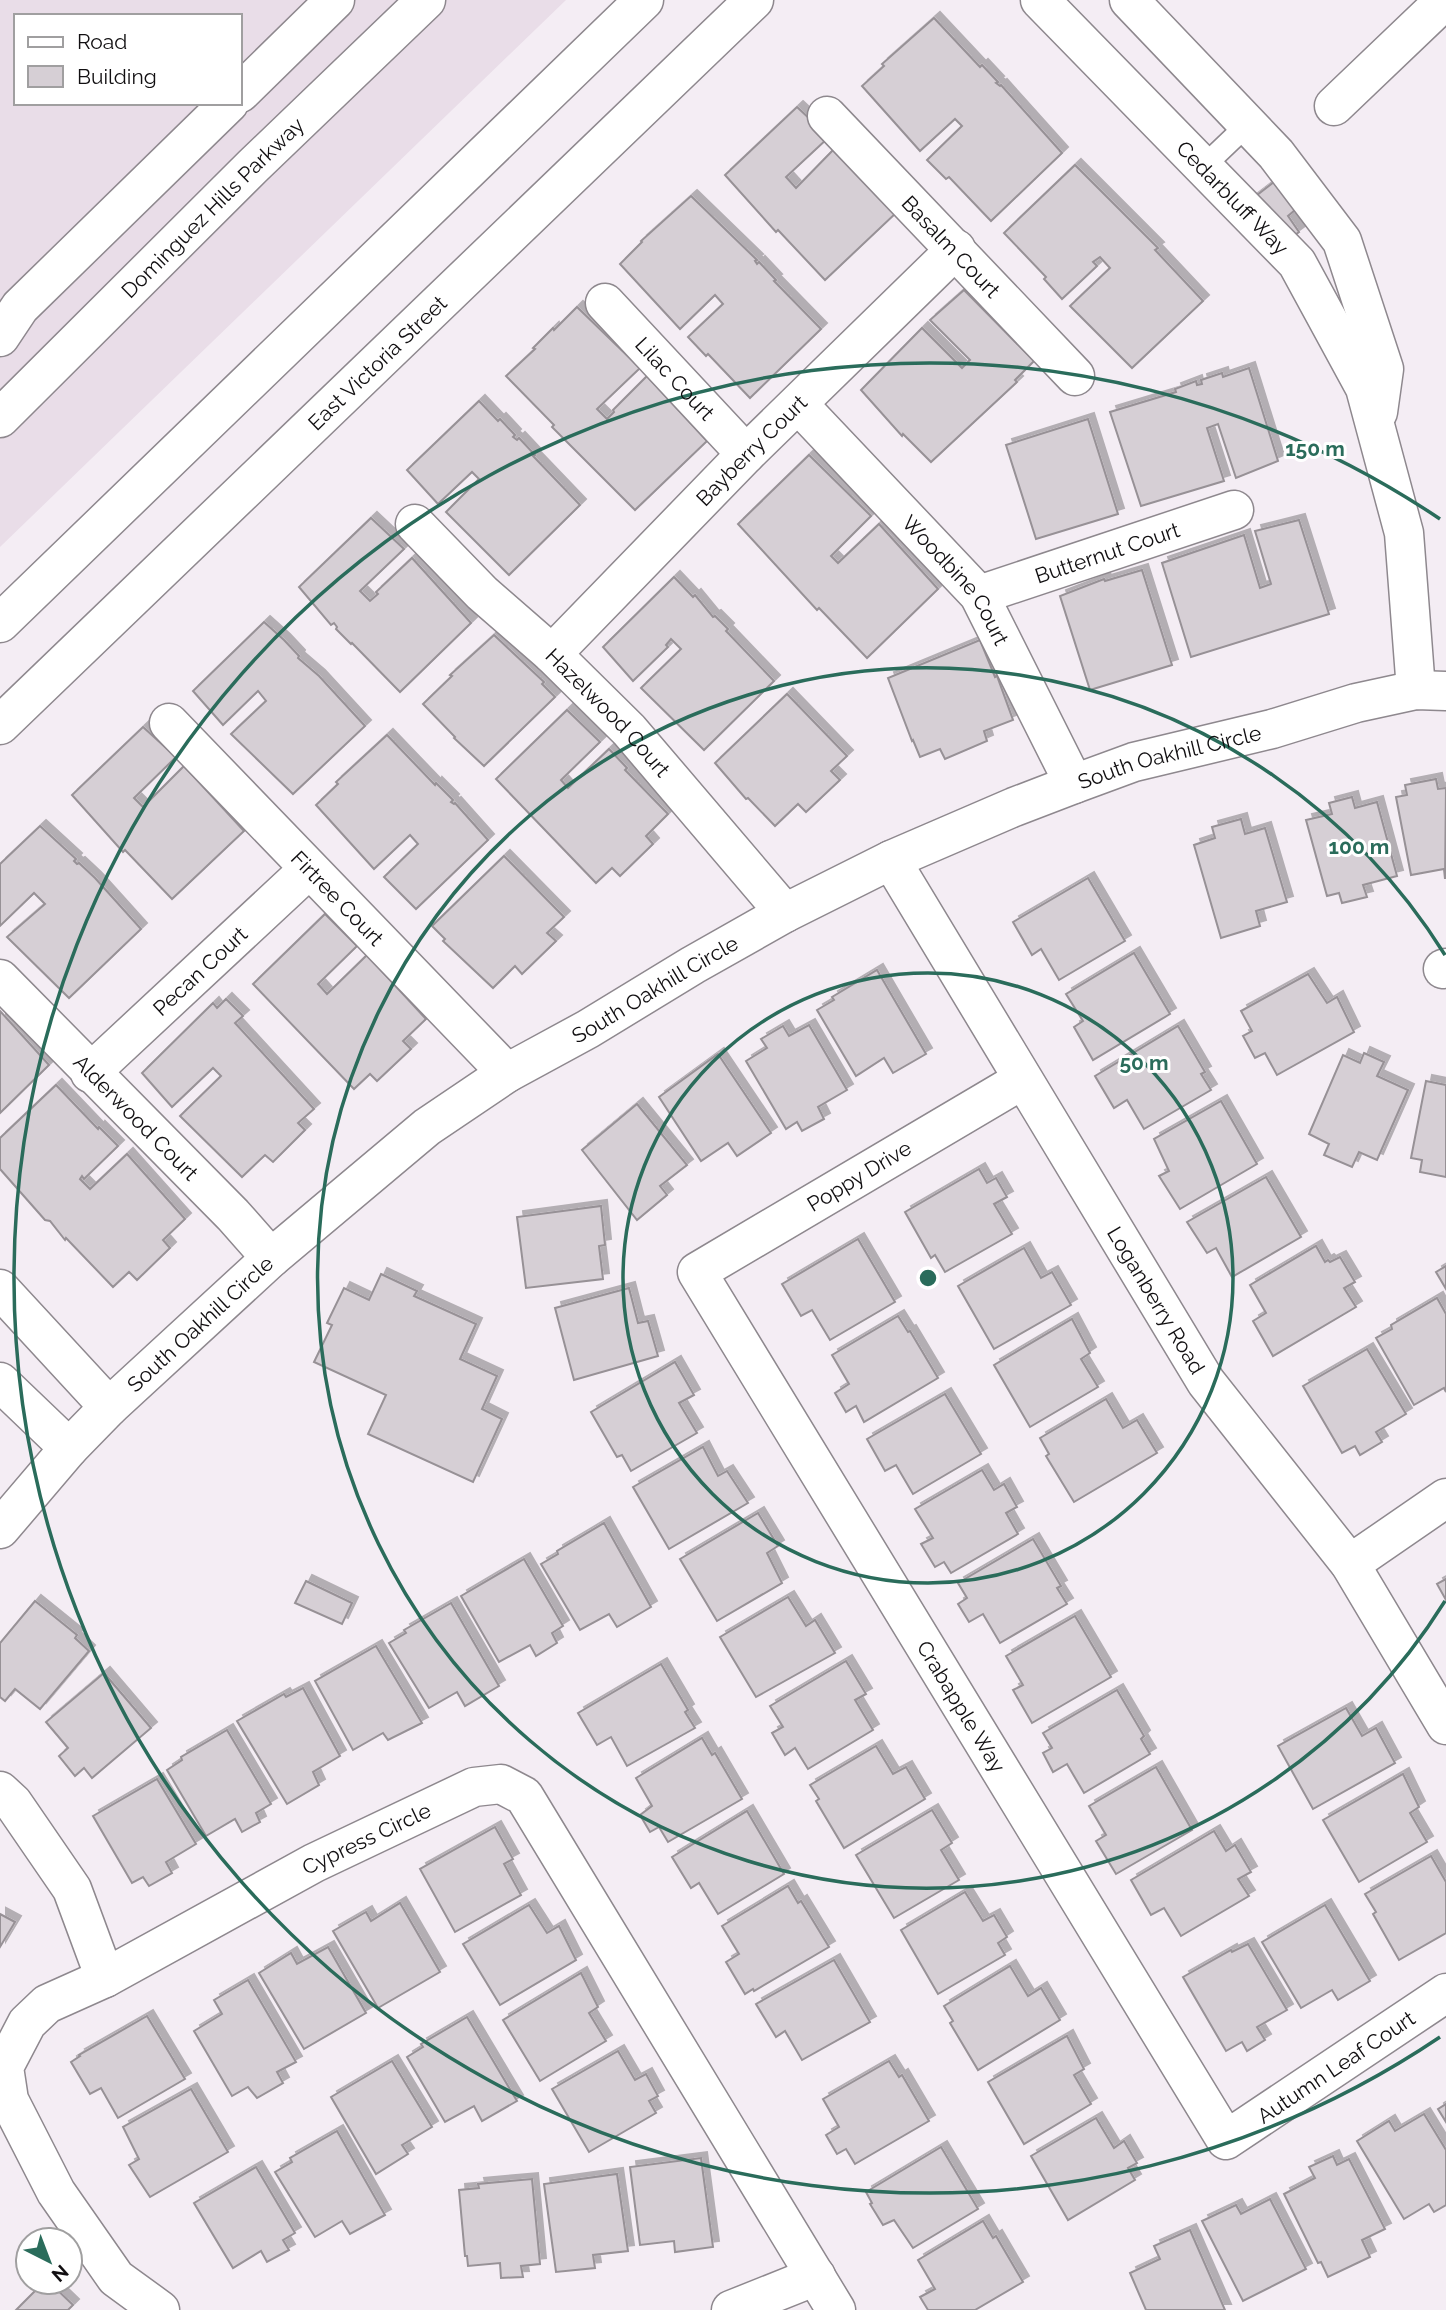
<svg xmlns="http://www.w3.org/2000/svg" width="1446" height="2310" font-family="Raleway,sans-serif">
  <defs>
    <filter id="shadow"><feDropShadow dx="6" dy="-6" stdDeviation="0" flood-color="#0004"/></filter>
  </defs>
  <rect width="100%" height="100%" fill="#f4edf4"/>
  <!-- built -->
  <path fill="#e9dde8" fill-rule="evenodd" d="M0,0H566L0,547ZM16,16H240V103H16Z"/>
  <!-- building -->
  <g fill="#d6cfd5" stroke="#979196" stroke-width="2" filter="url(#shadow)">
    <polygon points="934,18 980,67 982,65 998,82 996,83 1000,86 1001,85 1062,153 991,221 949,177 946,179 927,160 962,126 955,119 920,151 862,86 884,66 882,64"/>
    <polygon points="797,107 829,137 786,177 796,188 837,146 897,212 825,280 778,230 776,232 725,175"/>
    <polygon points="1075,165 1158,248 1155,250 1203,301 1132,368 1070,306 1110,268 1100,257 1093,262 1097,266 1062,299 1044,279 1046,277 1004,233"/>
    <polygon points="1274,182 1295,210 1288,216 1299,232 1284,243 1252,199"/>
    <polygon points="691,196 757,260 755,261 757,264 759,262 776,280 774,281 821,329 750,398 708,354 706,356 688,337 723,304 715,295 680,329 620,264 642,242 641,241"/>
    <polygon points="964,290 1034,361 1015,380 1017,382 931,462 903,434 902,436 861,390 922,328 962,368 970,360 930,320"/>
    <polygon points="577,307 640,368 597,409 607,419 614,412 613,410 647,376 707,441 635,510 552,427 554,425 506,376 535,349 533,348 553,328 554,330"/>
    <polygon points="1249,368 1278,461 1236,478 1218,424 1207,428 1224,481 1141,506 1110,412 1176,392 1175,389 1196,381 1197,385 1202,384 1201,380 1222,373 1223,377"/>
    <polygon points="479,401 498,421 500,419 515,435 513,437 517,440 519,438 535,455 533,456 580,505 509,575 446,512 479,479 472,472 438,504 407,470"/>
    <polygon points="1088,419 1118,514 1036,539 1006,445"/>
    <polygon points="809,455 871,516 831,556 838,563 879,524 938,589 867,658 819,608 817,610 738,524"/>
    <polygon points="371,518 404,549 360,591 370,601 378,594 376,592 412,558 471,623 400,692 352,643 351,644 336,629 337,627 334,623 331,625 299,587"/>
    <polygon points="1299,520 1329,614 1191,657 1162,563 1244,535 1260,588 1271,584 1255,531"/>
    <polygon points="1142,570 1172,665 1090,690 1060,596 1104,579 1105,581"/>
    <polygon points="674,577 693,597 695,595 713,617 715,616 728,629 726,631 774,681 704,750 641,688 681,649 671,639 666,645 668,647 633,681 603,647"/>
    <polygon points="264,622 284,640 299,656 298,658 319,676 365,726 293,794 231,734 266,701 258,691 223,725 193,691"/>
    <polygon points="494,635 544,682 542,684 555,697 484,766 454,738 455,737 423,704 452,676 450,675"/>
    <polygon points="980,640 995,677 997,676 1013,720 984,731 987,741 945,759 940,749 920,757 913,740 912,741 888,678"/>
    <polygon points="787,694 847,756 831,771 840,780 806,812 798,804 775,826 748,798 746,799 715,763"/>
    <polygon points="567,710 600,742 561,780 568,788 609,749 627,768 625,770 668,814 646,836 653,844 620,876 612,868 596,883 496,779"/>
    <polygon points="143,727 176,757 134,798 143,807 184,766 244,831 172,899 125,850 123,852 72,795"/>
    <polygon points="387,735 435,785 436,783 453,800 451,802 454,804 455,803 488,840 416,909 384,877 418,844 410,835 374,869 316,805 338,784 336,782"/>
    <polygon points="1436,779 1438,789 1446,788 1445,879 1444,869 1411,875 1396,797 1407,795 1405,785"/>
    <polygon points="1352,797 1355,808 1377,802 1397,876 1363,885 1367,897 1342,903 1339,893 1327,896 1306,820 1332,814 1329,803"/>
    <polygon points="1241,819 1245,834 1265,828 1287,902 1256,911 1260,926 1221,938 1194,845 1215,838 1212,827"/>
    <polygon points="40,826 76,859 74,861 77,864 79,863 95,878 141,929 69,998 7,937 45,904 34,893 0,926 0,864"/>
    <polygon points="504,856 564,917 547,933 556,941 522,974 515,966 493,988 443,941 445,939 432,926"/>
    <polygon points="1088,878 1125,941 1059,980 1041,949 1032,955 1013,922"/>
    <polygon points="325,914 357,946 318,984 327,994 367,955 426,1019 403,1041 411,1049 377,1081 370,1074 354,1089 253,984"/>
    <polygon points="1134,953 1170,1014 1093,1060 1074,1027 1083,1021 1066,994"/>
    <polygon points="877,970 926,1054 893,1073 884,1058 856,1076 817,1010 834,1000 832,997"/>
    <polygon points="1308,974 1327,1003 1337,997 1354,1032 1277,1075 1265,1053 1255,1058 1243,1036 1252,1031 1241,1011"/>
    <polygon points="226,999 243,1016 235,1023 314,1109 298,1123 305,1130 273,1162 265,1155 242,1177 180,1116 221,1076 213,1068 172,1107 142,1073 213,1003 217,1008"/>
    <polygon points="0,1011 49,1065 0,1113"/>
    <polygon points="809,1025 847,1090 818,1107 824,1119 802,1131 797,1122 786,1129 746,1061 767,1048 761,1039 783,1026 789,1036"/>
    <polygon points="1178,1026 1205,1072 1201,1074 1211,1090 1144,1129 1127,1100 1114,1108 1095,1076"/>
    <polygon points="1364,1053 1384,1062 1377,1076 1408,1090 1377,1160 1359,1152 1352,1167 1324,1155 1329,1144 1309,1134 1343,1055 1360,1063"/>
    <polygon points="718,1054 771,1133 737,1156 728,1143 701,1161 659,1097"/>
    <polygon points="1426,1081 1446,1085 1446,1177 1420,1172 1422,1160 1411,1158"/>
    <polygon points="56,1085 98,1129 99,1127 118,1146 84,1179 82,1176 80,1179 90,1189 127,1154 185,1219 163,1240 170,1248 137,1280 129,1272 113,1287 66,1238 65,1240 50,1221 45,1220 0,1169 0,1138"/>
    <polygon points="1221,1101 1257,1164 1180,1209 1159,1176 1169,1171 1154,1139"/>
    <polygon points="637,1104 687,1165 660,1186 667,1195 637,1220 582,1150"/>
    <polygon points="979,1169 987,1183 996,1178 1007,1197 994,1204 1012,1234 945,1272 935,1255 931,1258 905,1212"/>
    <polygon points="1266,1177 1301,1237 1232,1277 1216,1248 1207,1253 1187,1222"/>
    <polygon points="601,1206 605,1245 599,1246 603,1279 526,1288 517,1217"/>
    <polygon points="858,1239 895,1302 830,1340 812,1310 801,1316 782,1284"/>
    <polygon points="1316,1246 1325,1262 1328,1260 1330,1262 1340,1257 1355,1282 1344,1288 1356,1307 1273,1356 1253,1321 1266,1313 1250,1285"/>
    <polygon points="1024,1248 1041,1278 1052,1272 1071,1305 994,1349 958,1286"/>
    <polygon points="1446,1266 1446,1289 1436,1272"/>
    <polygon points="381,1274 417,1291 414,1296 476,1324 460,1359 497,1376 482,1409 502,1419 473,1482 368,1434 386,1395 314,1362 332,1325 327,1323 344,1288 369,1300"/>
    <polygon points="629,1288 638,1323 648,1321 658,1356 574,1380 555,1308"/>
    <polygon points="1437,1298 1446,1314 1446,1392 1444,1388 1414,1405 1376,1338 1392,1329 1391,1325"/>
    <polygon points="898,1316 908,1332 910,1331 938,1378 864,1422 856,1406 846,1412 835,1393 849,1384 832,1355"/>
    <polygon points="1072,1319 1090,1353 1081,1359 1098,1387 1030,1427 994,1365"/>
    <polygon points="1367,1349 1406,1414 1376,1432 1382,1442 1360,1455 1355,1446 1342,1453 1303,1386"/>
    <polygon points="675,1362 694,1395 679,1403 697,1433 631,1471 622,1455 617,1457 591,1412"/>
    <polygon points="945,1394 981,1454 913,1494 896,1465 885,1471 867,1439"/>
    <polygon points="1106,1399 1123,1428 1137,1420 1157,1453 1074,1502 1046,1456 1049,1454 1040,1438"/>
    <polygon points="703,1447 718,1476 727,1471 748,1503 669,1549 633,1487"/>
    <polygon points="982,1470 994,1490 1004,1484 1017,1507 1006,1513 1018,1534 951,1573 944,1562 935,1567 921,1544 933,1538 915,1509"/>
    <polygon points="758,1513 778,1546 767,1553 782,1583 717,1621 680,1559"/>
    <polygon points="604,1523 651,1607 617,1627 609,1614 580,1630 541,1564 558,1554 557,1551"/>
    <polygon points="1033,1539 1061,1586 1057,1588 1067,1604 1000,1643 983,1614 969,1622 958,1604 967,1598 958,1583"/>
    <polygon points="524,1559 563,1626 552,1633 557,1643 536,1656 530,1645 499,1662 461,1596"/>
    <polygon points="1446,1579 1446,1600 1437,1584"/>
    <polygon points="306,1581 352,1603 342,1624 295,1603"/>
    <polygon points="788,1597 806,1626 815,1620 835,1653 756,1697 720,1637"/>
    <polygon points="35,1601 77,1635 75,1638 89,1651 40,1709 15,1689 5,1701 0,1697 0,1643"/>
    <polygon points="451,1603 499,1686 465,1706 457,1692 429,1708 389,1643 406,1633 404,1630"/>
    <polygon points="1075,1616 1111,1677 1032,1723 1013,1690 1023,1685 1006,1656"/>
    <polygon points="376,1646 422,1723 388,1740 383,1733 353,1750 315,1681"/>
    <polygon points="846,1661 866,1694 855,1700 873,1730 808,1769 795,1748 785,1755 772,1733 783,1727 770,1706"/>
    <polygon points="661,1664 688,1710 685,1712 695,1728 627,1766 611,1737 597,1745 578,1713"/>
    <polygon points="104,1673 151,1728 92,1778 84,1768 75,1776 59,1756 68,1748 46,1722"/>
    <polygon points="303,1688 340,1756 313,1772 319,1785 287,1804 237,1721 284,1694 286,1697"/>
    <polygon points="1117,1690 1144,1736 1141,1739 1150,1754 1084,1793 1067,1764 1053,1772 1043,1753 1052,1748 1043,1733"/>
    <polygon points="1346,1708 1362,1736 1376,1728 1395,1763 1313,1809 1278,1746"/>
    <polygon points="227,1730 271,1804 256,1813 260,1822 242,1832 235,1819 206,1836 167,1770 182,1760 181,1757"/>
    <polygon points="702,1738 712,1755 715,1753 742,1799 668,1842 659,1827 650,1832 640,1815 652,1806 636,1778"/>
    <polygon points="876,1746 893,1774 906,1767 925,1799 844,1848 816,1801 819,1799 810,1785"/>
    <polygon points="1156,1767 1192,1830 1116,1874 1096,1841 1106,1835 1089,1806"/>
    <polygon points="1403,1774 1419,1807 1410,1813 1427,1842 1359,1882 1323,1820"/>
    <polygon points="157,1779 196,1844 166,1862 172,1873 149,1886 143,1877 132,1883 93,1816"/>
    <polygon points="932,1810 952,1843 941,1850 959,1880 894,1918 856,1855"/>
    <polygon points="747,1811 784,1874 718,1914 699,1883 691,1888 672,1857"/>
    <polygon points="495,1827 513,1859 504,1864 521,1895 455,1932 420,1869"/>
    <polygon points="1214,1831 1226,1851 1235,1845 1251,1872 1238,1879 1249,1896 1181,1936 1164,1908 1151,1915 1131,1880"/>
    <polygon points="1431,1856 1446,1882 1446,1933 1399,1960 1373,1914 1376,1912 1365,1894"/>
    <polygon points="788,1886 798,1903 801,1901 829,1947 754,1991 753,1989 745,1994 726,1962 739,1954 722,1926"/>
    <polygon points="965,1892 983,1921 994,1915 1007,1937 998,1943 1005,1955 938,1994 901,1930"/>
    <polygon points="400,1903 440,1972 378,2008 333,1931 366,1912 371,1921"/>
    <polygon points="529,1905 547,1933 559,1926 576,1960 500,2005 463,1944"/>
    <polygon points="1325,1905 1370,1981 1338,2000 1332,1990 1301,2008 1262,1942"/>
    <polygon points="0,1914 15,1922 0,1947"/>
    <polygon points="1248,1944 1287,2010 1257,2027 1265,2040 1247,2051 1242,2042 1226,2051 1183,1977 1231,1950 1232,1952"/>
    <polygon points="328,1947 366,2013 304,2049 259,1973 291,1953 297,1964"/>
    <polygon points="834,1960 870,2022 802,2060 785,2031 776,2037 756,2004"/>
    <polygon points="1010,1966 1028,1996 1041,1988 1060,2020 978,2070 950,2023 953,2021 944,2006"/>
    <polygon points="581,1973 598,2007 589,2013 606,2041 540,2081 503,2020"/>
    <polygon points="248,1980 296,2062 277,2072 283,2083 257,2098 248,2087 232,2096 194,2031 222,2014 214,2000"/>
    <polygon points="147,2016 185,2079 118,2118 101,2088 90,2094 71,2062 80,2056 79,2055"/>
    <polygon points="467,2017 517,2101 482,2121 474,2106 445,2122 407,2057 423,2047 421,2044"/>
    <polygon points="1067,2036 1084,2069 1074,2075 1091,2104 1024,2144 988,2082"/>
    <polygon points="618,2051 635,2080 646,2074 658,2096 649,2101 656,2113 589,2152 552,2089"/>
    <polygon points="392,2061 432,2127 402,2145 408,2154 376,2174 331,2097"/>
    <polygon points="889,2061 899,2077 902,2075 929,2121 855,2164 846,2149 837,2154 826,2135 839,2127 823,2099"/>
    <polygon points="191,2089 228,2152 150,2197 129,2165 139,2159 123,2127"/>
    <polygon points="1446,2104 1446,2122 1438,2109"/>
    <polygon points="1424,2114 1446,2150 1446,2205 1434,2212 1429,2204 1404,2219 1357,2141 1389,2121 1395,2131"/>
    <polygon points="1096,2118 1114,2148 1124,2141 1137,2163 1128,2168 1135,2180 1068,2220 1031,2156"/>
    <polygon points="337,2131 385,2215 350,2234 342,2221 315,2237 275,2172 292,2162 290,2158"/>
    <polygon points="941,2147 978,2209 913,2248 894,2220 883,2225 870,2204 872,2203 866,2192"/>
    <polygon points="1333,2156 1337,2165 1349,2159 1385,2229 1362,2240 1370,2257 1328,2277 1321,2262 1318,2263 1284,2194 1315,2178 1309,2167"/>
    <polygon points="701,2158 713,2247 675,2252 674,2241 640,2245 630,2167"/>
    <polygon points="256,2167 295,2233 283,2240 289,2250 267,2262 261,2251 233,2268 194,2203"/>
    <polygon points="617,2174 628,2251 593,2255 595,2268 556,2272 544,2184"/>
    <polygon points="532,2179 540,2264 521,2266 523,2277 501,2278 500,2263 468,2266 467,2256 465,2256 459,2190 479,2188 478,2184"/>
    <polygon points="1270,2199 1306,2269 1243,2301 1202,2221 1236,2205 1241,2214"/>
    <polygon points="983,2221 993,2238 996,2236 1023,2282 975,2310 928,2310 920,2297 935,2289 918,2260"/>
    <polygon points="1190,2230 1225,2310 1146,2310 1130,2273 1160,2259 1154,2246"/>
    <polygon points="44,2282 49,2282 73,2305 68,2310 16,2310"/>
  </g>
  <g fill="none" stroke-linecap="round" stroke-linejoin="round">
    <!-- lane casing -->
    <g stroke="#8e888e" stroke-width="24">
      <polyline id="lane" points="1203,167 1248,124"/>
    </g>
    <!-- street casing -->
    <g stroke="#8e888e" stroke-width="41">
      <g id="street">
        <path id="s1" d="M1040,0L1297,263L1365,388L1404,533L1416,690"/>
        <polyline points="1129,0 1276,154 1342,241 1384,369 1378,412"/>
        <polyline points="240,93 335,0"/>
        <polyline points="1334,106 1445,0"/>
        <path id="s2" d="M827,116L1075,376"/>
        <path id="s3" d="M605,303L746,454"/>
        <polyline points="0,337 20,307 229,103"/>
        <path id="s4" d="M799,405L979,595L1074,784"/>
        <path id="s5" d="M0,418L253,166L426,0"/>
        <path id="s6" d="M415,524L482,593L552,654L629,730L785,913"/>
        <path id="s7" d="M979,595L1234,510"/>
        <path id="s8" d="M552,654L746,454L956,249"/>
        <path id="s9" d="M169,723L507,1073"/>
        <path id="s10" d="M891,860L1206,1382L1350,1564L1446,1725"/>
        <polyline points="1443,969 1446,968"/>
        <path id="s11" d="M0,979L233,1215L271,1258"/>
        <path id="s12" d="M90,1073L309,869"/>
        <path id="s13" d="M1022,1080L697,1272L1226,2140L1446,1993"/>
        <polyline points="0,1289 109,1407"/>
        <polyline points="0,1382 69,1448"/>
        <path id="s14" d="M0,1529L69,1448L109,1407L271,1258L427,1127L507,1073L588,1029L693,965L785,913L891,860L1014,807L1074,784L1134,762L1272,729L1356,703L1416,690L1446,691"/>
        <polyline points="1350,1564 1446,1498"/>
        <polyline points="0,1791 13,1803 72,1889 105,1978"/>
        <path id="s15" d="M160,2310L116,2278L56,2192L9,2100L4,2067L27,2023L47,2004L105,1978L314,1863L474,1787L501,1784L524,1796L836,2310"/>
        <polyline points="731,2310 816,2276"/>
      </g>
    </g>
    <!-- secondary casing -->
    <g stroke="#8e888e" stroke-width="41">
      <g id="secondary">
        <polyline points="0,623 644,0"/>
        <path id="s16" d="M0,725L754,0"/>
      </g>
    </g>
    <!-- lane -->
    <use href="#lane" stroke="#fff" stroke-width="21"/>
    <!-- street -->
    <use href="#street" stroke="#fff" stroke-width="38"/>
    <!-- secondary -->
    <use href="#secondary" stroke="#fff" stroke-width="38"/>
  </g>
  <!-- distance rings -->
  <g fill="none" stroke="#2a6c5b" stroke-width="3.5">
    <circle cx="928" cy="1278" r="305"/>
    <path d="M1445 1601A610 610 0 1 1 1445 955"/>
    <path d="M1440 2037A915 915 0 1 1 1440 519"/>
  </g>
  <g text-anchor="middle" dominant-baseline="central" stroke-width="6" stroke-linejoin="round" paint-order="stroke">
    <!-- street labels -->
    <g font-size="21" fill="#110f11" stroke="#fff">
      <text stroke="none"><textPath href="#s1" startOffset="276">Cedarbluff Way</textPath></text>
      <text stroke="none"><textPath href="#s5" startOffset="299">Dominguez Hills Parkway</textPath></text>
      <text stroke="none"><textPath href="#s2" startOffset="180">Basalm Court</textPath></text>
      <text stroke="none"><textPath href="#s16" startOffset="523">East Victoria Street</textPath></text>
      <text stroke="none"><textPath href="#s3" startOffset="103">Lilac Court</textPath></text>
      <text stroke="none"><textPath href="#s8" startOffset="285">Bayberry Court</textPath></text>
      <text stroke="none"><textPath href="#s7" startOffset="135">Butternut Court</textPath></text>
      <text stroke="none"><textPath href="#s4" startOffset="236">Woodbine Court</textPath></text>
      <text stroke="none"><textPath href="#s6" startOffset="270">Hazelwood Court</textPath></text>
      <text stroke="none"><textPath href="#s14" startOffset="1421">South Oakhill Circle</textPath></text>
      <text stroke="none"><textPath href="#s9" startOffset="243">Firtree Court</textPath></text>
      <text stroke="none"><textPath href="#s12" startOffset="150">Pecan Court</textPath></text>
      <text stroke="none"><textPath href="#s14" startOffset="854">South Oakhill Circle</textPath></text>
      <text stroke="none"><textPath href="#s11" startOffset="194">Alderwood Court</textPath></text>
      <text transform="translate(859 1176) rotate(-31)">Poppy Drive</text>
      <text stroke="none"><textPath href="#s10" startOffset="514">Loganberry Road</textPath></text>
      <text stroke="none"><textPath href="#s14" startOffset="287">South Oakhill Circle</textPath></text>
      <text stroke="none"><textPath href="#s13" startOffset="886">Crabapple Way</textPath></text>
      <text stroke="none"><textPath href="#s15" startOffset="733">Cypress Circle</textPath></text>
      <text stroke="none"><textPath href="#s13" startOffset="1526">Autumn Leaf Court</textPath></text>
    </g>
  </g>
  <circle cx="928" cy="1278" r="10" fill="#2a6c5b" stroke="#fff" stroke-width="3.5"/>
  <g font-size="21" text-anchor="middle" font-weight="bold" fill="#2a6c5b" stroke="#fff" stroke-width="6" stroke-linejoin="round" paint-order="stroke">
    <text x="1315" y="456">150 m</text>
    <text x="1359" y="854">100 m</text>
    <text x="1144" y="1070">50 m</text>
  </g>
  <!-- legend -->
  <rect x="14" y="14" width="228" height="91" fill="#ffffff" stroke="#a09fa0" stroke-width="2"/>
  <rect x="28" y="37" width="35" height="10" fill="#ffffff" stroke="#a09fa0" stroke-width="2"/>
  <text x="77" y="49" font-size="21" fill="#110f11">Road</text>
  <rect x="28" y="66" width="35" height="21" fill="#d6cfd5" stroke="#a09fa0" stroke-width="2"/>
  <text x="77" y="84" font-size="21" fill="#110f11">Building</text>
  <!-- north arrow -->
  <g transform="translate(49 2261) rotate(138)"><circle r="33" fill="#ffffff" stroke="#a09fa0" stroke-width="2"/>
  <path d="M0-5L12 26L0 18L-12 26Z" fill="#2a6c5b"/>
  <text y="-10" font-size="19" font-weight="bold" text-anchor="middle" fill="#110f11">N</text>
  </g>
</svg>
